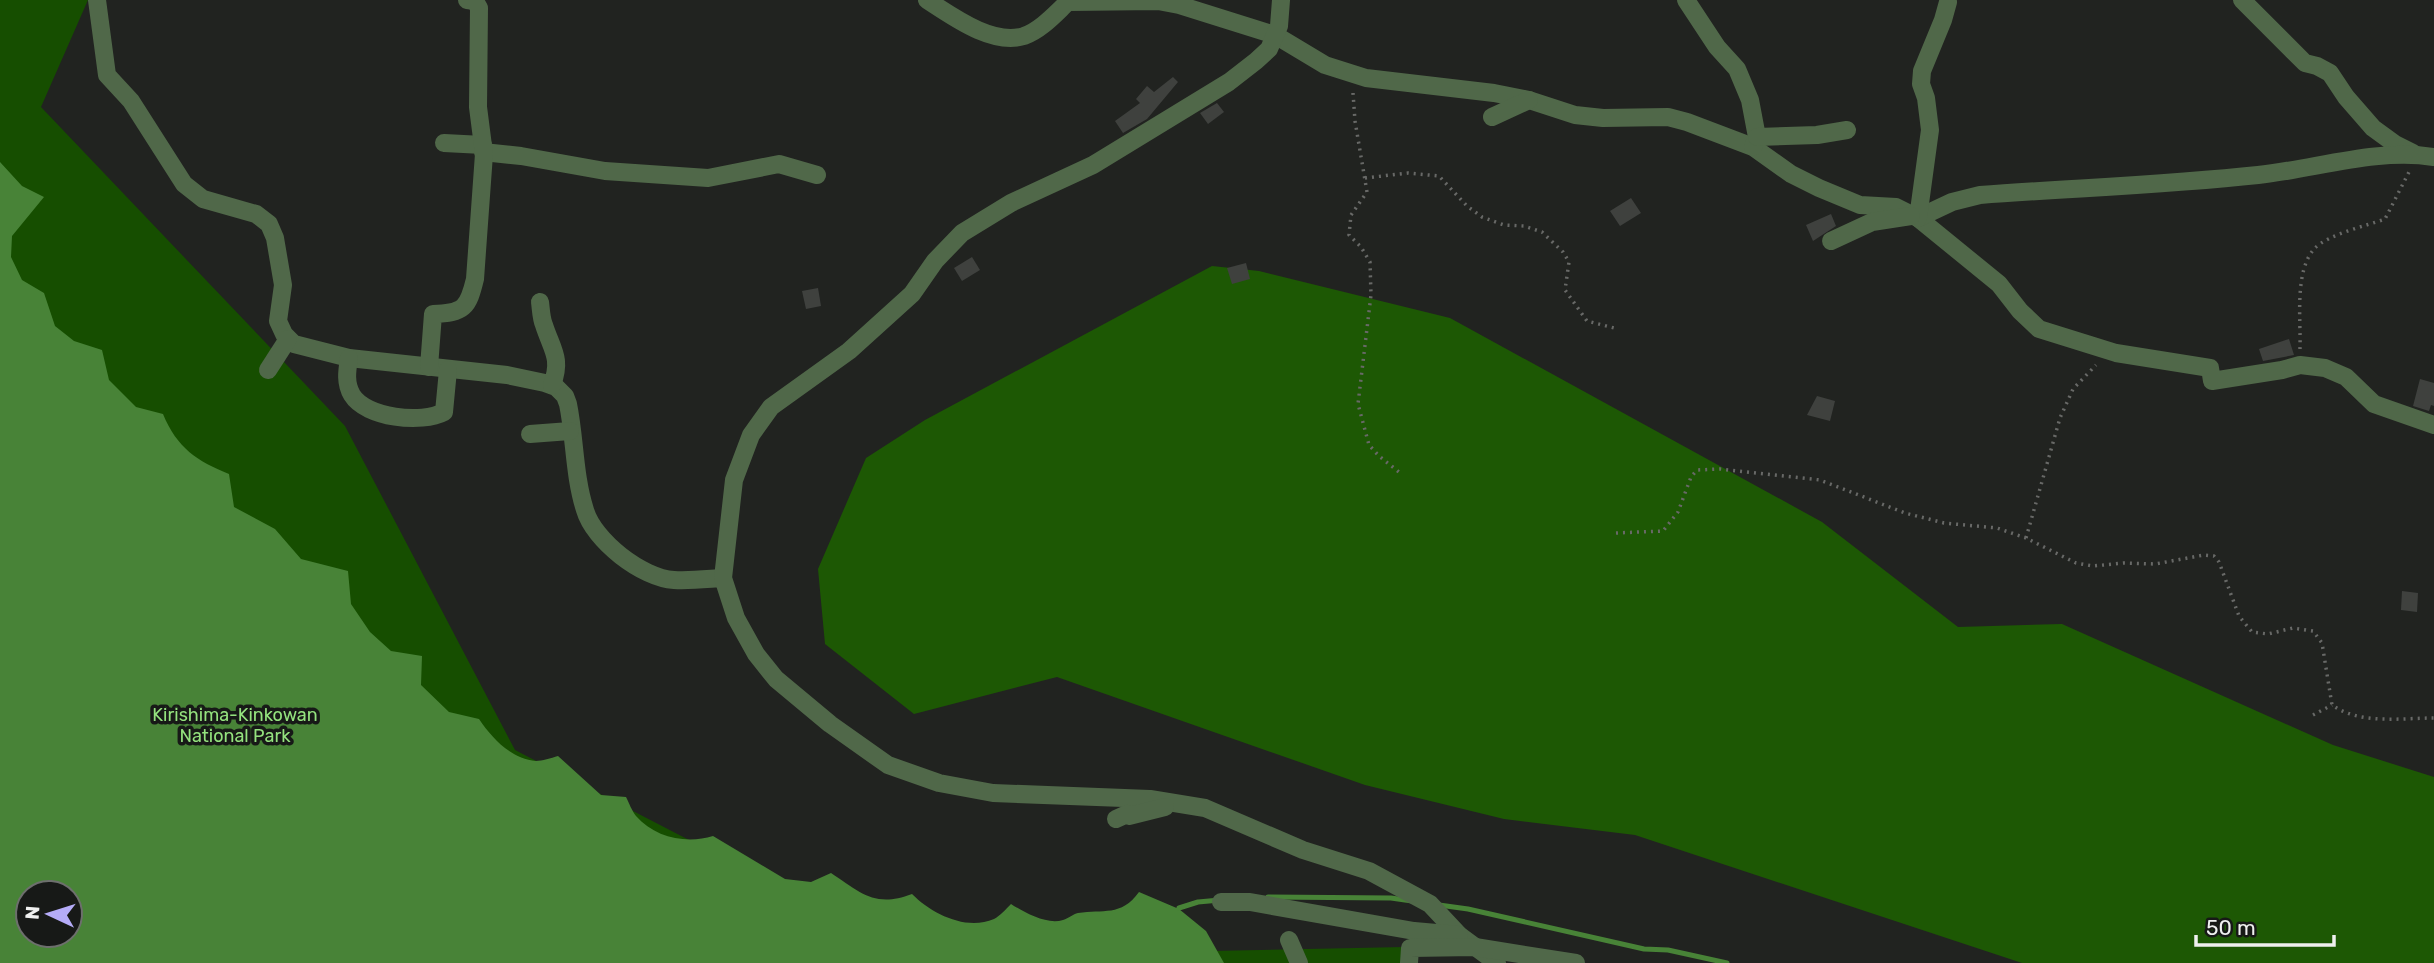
<svg xmlns="http://www.w3.org/2000/svg" width="2434" height="963" font-family="Rubik,sans-serif">
  <rect width="100%" height="100%" fill="#212320"/>
  <!-- green -->
  <path fill="#164e00" fill-rule="evenodd" d="M0,0H88L41,107L345,426L515,750L915,957L1404,947L1406,963H0ZM28,893H70V935H28Z"/>
  <!-- forest -->
  <polygon fill="#1d5804" points="1212,266 1259,271 1450,318 1822,522 1958,627 2062,624 2333,745 2434,777 2434,963 2022,963 1635,835 1504,819 1365,785 1057,677 914,714 825,644 818,569 866,458 925,420"/>
  <!-- water -->
  <path fill="#488337" fill-rule="evenodd" d="M0,162L22,186L44,197L12,236L11,257L22,280L44,293L55,326L74,341L102,350L109,380L136,407L163,414C177,448 197,461 229,474L234,507L275,529L301,559L348,571L351,604L370,632L391,651L422,656L421,685L449,712L479,719C492,738 511,759 536,761C542,761 551,758 558,756L601,795L626,797C629,803 632,811 636,816C655,838 687,844 713,836L785,879L811,882L831,873C861,893 875,908 912,894C932,914 966,931 994,919C1000,916 1006,909 1011,904C1025,913 1047,925 1063,920C1069,918 1073,914 1078,913C1103,909 1121,917 1139,892L1179,909L1206,931L1224,963H0ZM28,893H70V935H28Z"/>
  <g fill="none" stroke-linecap="round" stroke-linejoin="round">
    <!-- stream -->
    <g stroke="#488337" stroke-width="5">
      <polyline points="1268,897 1391,898 1412,901"/>
      <polyline points="1439,905 1468,909 1644,949 1668,950 1727,963"/>
      <polyline points="1179,908 1198,902 1220,900"/>
    </g>
  </g>
  <!-- building -->
  <g fill="#3f413e">
    <polygon points="1173,77 1178,82 1147,119 1123,133 1115,121 1140,103 1136,99 1147,86 1154,92"/>
    <polygon points="1217,103 1224,112 1208,124 1200,113"/>
    <polygon points="1631,198 1641,213 1620,226 1610,211"/>
    <polygon points="1831,214 1836,226 1813,241 1806,225"/>
    <polygon points="972,257 980,270 962,281 954,268"/>
    <polygon points="1246,263 1250,279 1232,284 1227,268"/>
    <polygon points="818,288 821,306 806,309 802,291"/>
    <polygon points="2289,339 2294,355 2263,361 2259,349"/>
    <polygon points="2420,379 2434,383 2434,406 2431,405 2429,411 2413,406"/>
    <polygon points="1817,396 1835,401 1830,421 1807,415"/>
    <polygon points="2402,591 2418,593 2417,612 2401,610"/>
  </g>
  <g fill="none" stroke-linecap="round" stroke-linejoin="round">
    <!-- path -->
    <g stroke="#686967" stroke-width="3.5" stroke-dasharray="2 5" stroke-linecap="butt">
      <polyline points="1353,93 1355,121 1367,192 1351,215 1349,235 1361,247 1370,262 1371,295 1358,404 1369,445 1379,456 1399,472"/>
      <polyline points="1365,178 1408,173 1439,176 1467,206 1482,217 1504,225 1524,226 1542,232 1563,252 1569,262 1565,290 1587,321 1614,328"/>
      <path d="M2300,349C2301,320 2294,270 2315,248C2329,234 2366,226 2385,219L2409,172"/>
      <path d="M1616,533L1663,531L1678,512L1691,477L1697,470L1720,469L1820,480L1905,513L1944,523L1997,528L2026,538L2076,563L2093,566L2124,563L2155,564L2204,555L2214,556L2219,562L2239,616L2252,632L2268,634L2293,628L2313,631L2322,643L2332,705C2360,725 2401,718 2434,718"/>
      <polyline points="2026,538 2060,418 2073,389 2096,365"/>
      <polyline points="2313,715 2332,705"/>
    </g>
    <!-- minor -->
    <g stroke="#506849" stroke-width="18">
      <path d="M97,0L107,75L131,101L184,184L203,199L256,214L269,224L275,238L283,285L278,321L284,334L294,344L349,358L507,375L545,383L556,387L565,396L568,404C575,438 574,476 585,510C594,541 642,578 674,580C690,581 707,579 723,578"/>
      <path d="M927,0C952,16 992,46 1024,36C1041,30 1055,14 1068,2L1158,1L1179,5L1275,35L1325,65L1366,78L1494,93L1529,100L1575,115L1603,118L1668,117L1687,122L1753,147L1791,174L1819,188L1860,205L1896,207L1918,218L1999,284L2020,311L2039,329L2116,353L2210,368L2212,381L2282,370L2300,365L2325,368L2346,377L2374,404L2434,425"/>
      <polyline points="1281,0 1279,26 1269,49 1256,61 1229,82 1093,165 1011,203 962,233 935,261 912,294 849,351 771,407 751,435 734,480 723,578 736,618 756,654 776,679 830,724 888,765 939,783 993,793 1150,799 1205,808 1303,850 1369,871 1430,904 1459,935 1497,963"/>
      <polyline points="1686,0 1717,47 1737,69 1750,100 1757,137 1753,147"/>
      <polyline points="2242,0 2305,63 2317,66 2330,73 2346,97 2373,128 2395,144 2413,153"/>
      <polyline points="1492,117 1529,100"/>
      <polyline points="1757,137 1817,135 1847,130"/>
      <polyline points="444,143 483,145"/>
      <polyline points="483,152 521,156 605,171 708,178 779,164 817,175"/>
      <path d="M1918,218L1952,202L1980,195C2073,188 2166,185 2258,175C2316,169 2376,148 2434,157"/>
      <polyline points="1918,218 1930,130 1926,98 1921,84 1922,71 1943,20 1948,2"/>
      <polyline points="1831,241 1872,222 1911,216"/>
      <path d="M540,302C541,309 541,318 544,325C552,350 562,358 552,385"/>
      <path d="M349,358C347,371 345,383 352,395C366,418 422,424 444,412L448,370"/>
      <path d="M429,367L433,314C464,313 468,308 475,279L484,154L478,107L479,8L475,1L467,0"/>
      <polyline points="268,370 288,339"/>
      <polyline points="530,434 570,431"/>
      <polyline points="1116,819 1127,814 1129,816 1165,807"/>
      <polyline points="1221,902 1250,902 1414,931 1459,935"/>
      <polyline points="1289,940 1299,963"/>
      <polyline points="1409,963 1410,948 1475,947 1576,963"/>
    </g>
  </g>
  <g text-anchor="middle" dominant-baseline="central" stroke-width="7" stroke-linejoin="round" paint-order="stroke">
    <!-- park labels -->
    <g font-size="18" fill="#94e27e" stroke="#171917">
      <text x="235" y="715">Kirishima-Kinkowan<tspan x="235" dy="21">National Park</tspan></text>
    </g>
  </g>
  <!-- north arrow -->
  <g transform="translate(49 914) rotate(274)"><circle r="33" fill="#171917" stroke="#6d6f6d" stroke-width="2"/>
  <path d="M0-5L12 26L0 18L-12 26Z" fill="#b5acf8"/>
  <text y="-10" font-size="19" font-weight="bold" text-anchor="middle" fill="#eff0ef">N</text>
  </g>
  <!-- scale -->
  <path d="M2196 935v10h138v-10" fill="none" stroke="#eff0ef" stroke-width="3.5"/>
  <text x="2206" y="935" font-size="21" fill="#eff0ef" stroke="#171917" stroke-width="5" paint-order="stroke">50 m</text>
</svg>
